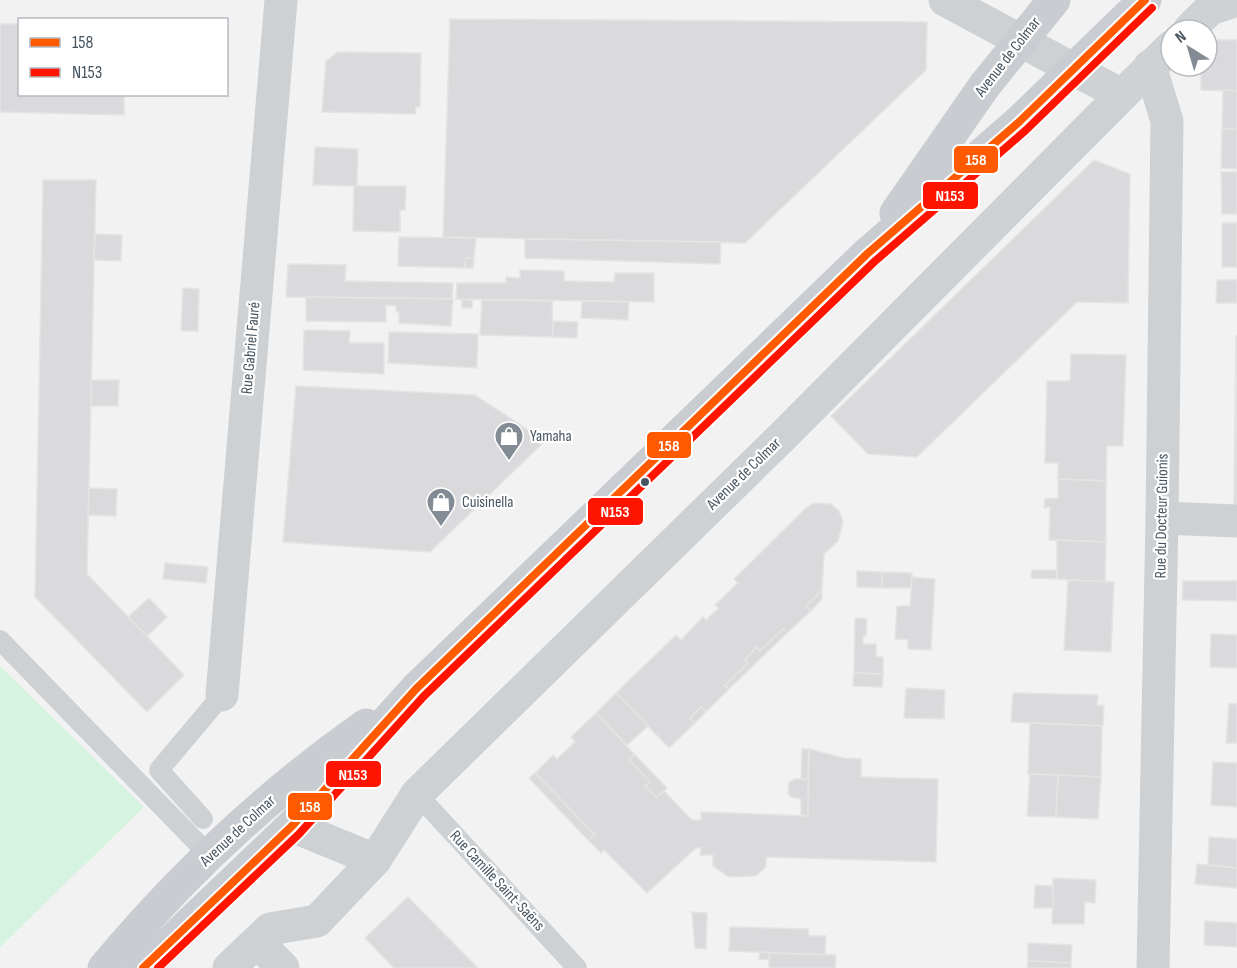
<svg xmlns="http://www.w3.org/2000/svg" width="1237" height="968" font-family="'Sofia Sans Condensed',sans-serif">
  <rect width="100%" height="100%" fill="#f3f2f2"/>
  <!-- green -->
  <polygon fill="#d5f3e0" points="0,666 144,807 0,947"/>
  <!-- building -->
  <g fill="#dadadc" stroke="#e4e4e5" stroke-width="1.5">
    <polygon points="450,19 927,22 926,70 745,243 443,237"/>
    <polygon points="0,24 20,24 20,94 124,94 124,115 0,112"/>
    <polygon points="1210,40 1237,40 1237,91 1201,90 1201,66 1207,66 1207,45"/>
    <polygon points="338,52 421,53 420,107 416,107 415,114 322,112 326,61"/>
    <polygon points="1223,90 1237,91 1237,129 1222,129"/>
    <polygon points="1222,129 1237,129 1237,169 1221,168"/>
    <polygon points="315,147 358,149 357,186 313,185"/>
    <polygon points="1094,160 1130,174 1128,303 1077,302 917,457 868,454 831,416"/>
    <polygon points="1221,172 1237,172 1237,214 1222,214"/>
    <polygon points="43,180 96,180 87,574 184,675 147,712 35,597"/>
    <polygon points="354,186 406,186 405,210 400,210 400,232 353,231"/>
    <rect x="1222" y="223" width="15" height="44"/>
    <polygon points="95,234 122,235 121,261 94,260"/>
    <polygon points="399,237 476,238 474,258 466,258 465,268 398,266"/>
    <polygon points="525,239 721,242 720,264 525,258"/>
    <polygon points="466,258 474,258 473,268 465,268"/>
    <polygon points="288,264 346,265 345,281 453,283 452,299 286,297"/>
    <polygon points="520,270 564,271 564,281 614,282 615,273 654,273 654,302 456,299 457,283 506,283 506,277 520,278"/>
    <polygon points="1217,280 1237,280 1237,303 1216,303"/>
    <polygon points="183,288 199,289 198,331 181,331"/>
    <polygon points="306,297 453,299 451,326 399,323 399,312 396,312 396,306 386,305 386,322 306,321"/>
    <rect x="462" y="300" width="10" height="8"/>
    <polygon points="482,300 552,301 553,337 480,335"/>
    <polygon points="582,301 629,302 628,320 581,318"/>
    <polygon points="553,321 578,322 577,338 553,337"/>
    <polygon points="304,330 350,331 349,343 384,343 384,374 303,370"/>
    <polygon points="389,332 478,334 477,368 388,363"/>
    <polygon points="1236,336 1237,336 1237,505 1234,505"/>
    <polygon points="1071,354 1126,355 1123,446 1107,446 1106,481 1058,479 1058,463 1045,463 1047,381 1070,381"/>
    <polygon points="91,380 119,380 118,406 91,406"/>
    <polygon points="296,386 475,395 545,441 430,552 283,542"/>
    <polygon points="1058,479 1106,481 1106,542 1049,540 1050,507 1044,508 1045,499 1058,498"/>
    <polygon points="89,488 117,489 116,516 88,515"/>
    <polygon points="814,503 831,504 839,511 843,522 838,541 824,554 822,590 806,606 811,611 787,633 783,629 760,651 757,647 745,659 748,663 725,685 729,689 706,712 701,707 690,718 695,723 669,748 616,693 676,635 681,640 703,617 706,620 719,608 715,605 738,583 734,579 806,508"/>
    <polygon points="1057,540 1106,542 1105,582 1057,579"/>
    <polygon points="165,563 208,567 206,583 163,579"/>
    <polygon points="1032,570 1056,570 1057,579 1031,578"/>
    <polygon points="857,571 882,572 882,588 857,587"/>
    <polygon points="882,572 912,573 911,588 882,588"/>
    <polygon points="912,577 935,579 931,650 908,649 908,640 895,639 897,606 910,606"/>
    <polygon points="1068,580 1114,582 1111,652 1064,650"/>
    <polygon points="1183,581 1237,581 1237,601 1182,600"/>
    <polygon points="822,590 822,599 811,611 806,606"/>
    <polygon points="149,598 167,617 147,636 128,617"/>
    <polygon points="855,618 867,619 866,636 863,636 863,644 876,644 876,657 883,657 883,674 854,673"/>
    <polygon points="783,629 787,633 729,689 725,685 748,663 745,659 757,647 760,651"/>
    <polygon points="1211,634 1237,635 1237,668 1210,667"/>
    <polygon points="854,673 883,674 882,687 853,686"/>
    <polygon points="906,688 945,690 944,719 904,718"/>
    <polygon points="616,693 648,726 627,745 596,713"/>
    <polygon points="1013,693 1098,695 1097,705 1104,706 1103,726 1011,722"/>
    <polygon points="1229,704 1237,704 1237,743 1226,743"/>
    <polygon points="701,707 706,712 695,723 690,718"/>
    <polygon points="596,713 634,754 629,760 650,782 645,786 657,797 664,791 692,820 701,820 701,812 808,816 809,749 844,758 861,759 861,777 938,779 936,862 766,857 766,867 756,876 729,877 713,866 713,855 700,855 701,848 696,848 647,893 604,850 601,853 588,840 595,835 535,773 553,755 557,759 575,742 571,737"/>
    <polygon points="1030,723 1102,726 1101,777 1028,774"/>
    <polygon points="802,749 809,749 808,779 801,779"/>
    <polygon points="634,754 667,788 657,797 645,786 650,782 629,760"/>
    <polygon points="1213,762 1237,763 1237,807 1211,805"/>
    <polygon points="535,773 595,835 588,840 529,778"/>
    <polygon points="1030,774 1058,775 1056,817 1027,816"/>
    <polygon points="1058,775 1101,777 1098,819 1056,817"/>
    <polygon points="795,779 808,779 808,816 801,815 801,799 791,797 788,794 789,782"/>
    <polygon points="1209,837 1237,839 1237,868 1208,865"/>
    <polygon points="1197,864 1237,868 1237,888 1195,884"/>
    <polygon points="1053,878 1096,880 1095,903 1085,902 1084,924 1052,924"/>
    <polygon points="1035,885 1053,886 1053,908 1034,908"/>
    <polygon points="408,897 478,968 394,968 365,938"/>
    <polygon points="692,912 707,913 706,949 695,948"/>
    <polygon points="1205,921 1237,923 1237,947 1204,945"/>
    <polygon points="730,927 808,929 809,936 826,936 825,955 729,951"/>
    <polygon points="1028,943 1072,945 1071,963 1028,961"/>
    <polygon points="760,952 769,953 769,960 759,959"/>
    <polygon points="769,953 836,955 835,968 769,968"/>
    <polygon points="1028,961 1071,963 1071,968 1027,968"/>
  </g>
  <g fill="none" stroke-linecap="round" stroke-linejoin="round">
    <!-- service -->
    <g stroke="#ced1d3" stroke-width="20">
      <polyline points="0,640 210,856"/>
      <polyline points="417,794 577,968"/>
      <polyline points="203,819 159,770 222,695"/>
    </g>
    <!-- minor -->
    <g stroke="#ced1d3" stroke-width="33">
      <polyline points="1150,66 1167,121 1162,518 1153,968"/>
      <polyline points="1162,518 1237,521"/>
      <polyline points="222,695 281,0"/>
      <polyline points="292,826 375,860"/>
      <polyline points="257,942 283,968"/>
      <polyline points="229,968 270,929 317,921 375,860 417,794 783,436 1122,95"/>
    </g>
    <!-- tertiary -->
    <polyline stroke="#ced1d3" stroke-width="33" points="945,0 1073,69"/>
    <!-- secondary -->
    <g stroke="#ced2d4" stroke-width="33">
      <polyline points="1189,30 1210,9 1237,0"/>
      <polyline points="1073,69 1122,95 1171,47"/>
    </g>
    <!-- primary -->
    <g stroke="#c9cdd1" stroke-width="33">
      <polyline points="896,213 985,85 1054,0"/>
      <path d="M104,968C180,877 269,793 366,725"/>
      <polyline points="143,968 292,826 416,689 867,254 1019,122 1145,0"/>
    </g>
    <!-- bus-1 casing -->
    <g stroke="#fff" stroke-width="12">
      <polyline id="bus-1" points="143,968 292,826 416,689 867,254 1019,122 1145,0"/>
    </g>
    <!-- bus-2 casing -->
    <g stroke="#fff" stroke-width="12">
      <polyline id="bus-2" points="158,968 299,834 424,696 874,262 1026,130 1152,8"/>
    </g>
    <!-- bus-1 -->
    <use href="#bus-1" stroke="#ff5a00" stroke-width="8"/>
    <!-- bus-2 -->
    <use href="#bus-2" stroke="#ff1400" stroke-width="8"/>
  </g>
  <!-- icons -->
  <defs>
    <g id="shop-pin" transform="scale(1.5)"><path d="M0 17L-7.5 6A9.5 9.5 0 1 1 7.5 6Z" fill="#838c94" stroke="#fff"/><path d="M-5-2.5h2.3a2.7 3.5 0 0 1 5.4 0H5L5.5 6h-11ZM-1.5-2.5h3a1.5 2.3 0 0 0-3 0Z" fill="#fff"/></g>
  </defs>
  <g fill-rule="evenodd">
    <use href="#shop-pin" x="509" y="436"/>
    <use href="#shop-pin" x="441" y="502"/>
  </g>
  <!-- markers -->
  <circle fill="#475561" stroke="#fff" stroke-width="2" cx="645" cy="482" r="5"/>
  <g text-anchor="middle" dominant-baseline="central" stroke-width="4.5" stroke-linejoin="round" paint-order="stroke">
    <!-- street labels -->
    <g font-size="16" fill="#475561" stroke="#fff">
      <text transform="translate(1008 57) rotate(-52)">Avenue de Colmar</text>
      <text transform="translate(251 348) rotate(-85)">Rue Gabriel Fauré</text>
      <text transform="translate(744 474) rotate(-44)">Avenue de Colmar</text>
      <text transform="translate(1162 516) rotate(-89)">Rue du Docteur Guionis</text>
      <text transform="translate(238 831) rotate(-43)">Avenue de Colmar</text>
      <text transform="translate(497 881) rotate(47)">Rue Camille Saint-Saëns</text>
    </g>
    <!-- poi labels -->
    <g font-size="16" fill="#475561" stroke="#fff" text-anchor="start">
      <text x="530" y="436">Yamaha</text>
      <text x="462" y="502">Cuisinella</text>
    </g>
  </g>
  <g stroke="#fff" stroke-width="2">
    <rect x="953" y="145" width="46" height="29" rx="6" fill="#ff5a00"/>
    <rect x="922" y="181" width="57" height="29" rx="6" fill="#ff1400"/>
    <rect x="646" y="431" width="46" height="28" rx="6" fill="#ff5a00"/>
    <rect x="587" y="497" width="57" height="29" rx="6" fill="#ff1400"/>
    <rect x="325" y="760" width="57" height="28" rx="6" fill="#ff1400"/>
    <rect x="287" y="792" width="46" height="29" rx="6" fill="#ff5a00"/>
  </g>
  <g font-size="16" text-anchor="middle" font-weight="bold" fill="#fff">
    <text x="976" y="165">158</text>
    <text x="950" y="201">N153</text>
    <text x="669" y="451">158</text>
    <text x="615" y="517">N153</text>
    <text x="353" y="780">N153</text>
    <text x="310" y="812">158</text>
  </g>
  <!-- legend -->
  <rect x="18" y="18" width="210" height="78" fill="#ffffff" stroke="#b5bbc0" stroke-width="1.5"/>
  <rect x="30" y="38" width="30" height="9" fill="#ff5a00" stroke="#b5bbc0" stroke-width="1.5"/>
  <text x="72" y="48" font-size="18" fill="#475561">158</text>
  <rect x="30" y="68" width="30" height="9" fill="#ff1400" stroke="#b5bbc0" stroke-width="1.5"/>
  <text x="72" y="78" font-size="18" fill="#475561">N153</text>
  <!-- north arrow -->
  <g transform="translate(1189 48) rotate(323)"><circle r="28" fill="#ffffff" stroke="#b5bbc0" stroke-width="1.5"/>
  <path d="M0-4.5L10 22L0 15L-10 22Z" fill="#838c94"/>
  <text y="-9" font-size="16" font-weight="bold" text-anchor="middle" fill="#475561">N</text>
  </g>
</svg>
